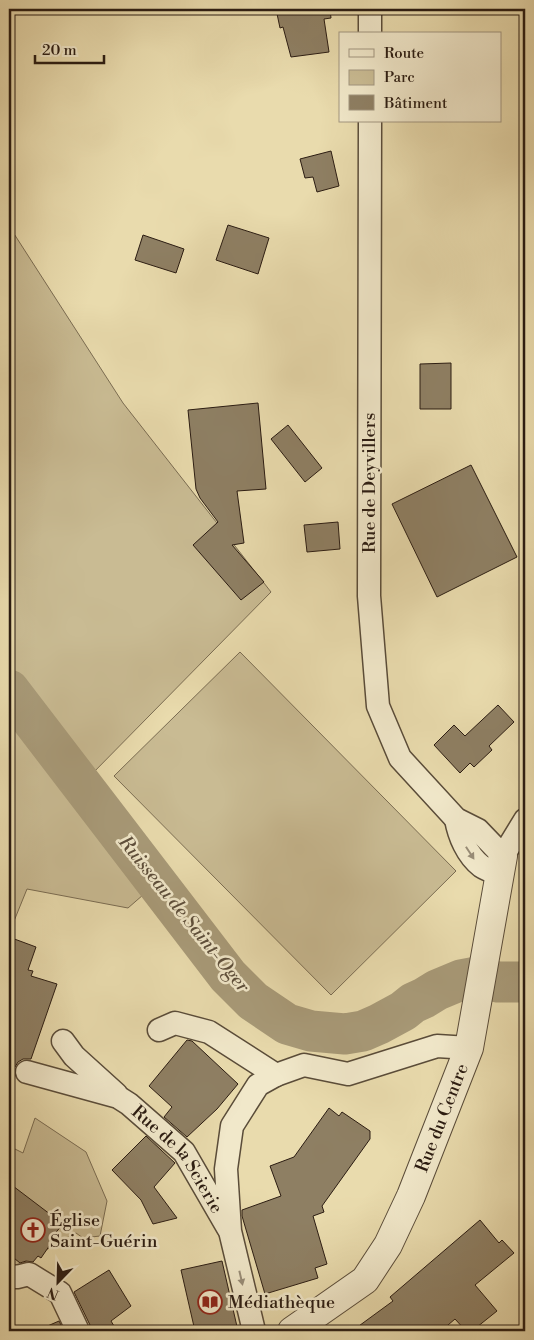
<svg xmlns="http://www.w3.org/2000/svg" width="534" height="1340" font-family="'Libre Bodoni',serif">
  <rect width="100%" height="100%" fill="#e9dbad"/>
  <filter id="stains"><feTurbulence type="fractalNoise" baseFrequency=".004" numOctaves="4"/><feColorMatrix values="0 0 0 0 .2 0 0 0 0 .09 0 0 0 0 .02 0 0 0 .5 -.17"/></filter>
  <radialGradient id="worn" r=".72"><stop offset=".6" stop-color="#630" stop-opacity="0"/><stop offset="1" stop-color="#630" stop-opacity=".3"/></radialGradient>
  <!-- green -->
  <g fill="#c9bb93" stroke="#7a6c52">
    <polygon points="9,226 123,403 271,592 89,777 46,721 33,736 43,745 55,764 77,793 151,888 128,908 27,889 12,926 9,927"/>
    <polygon points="240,652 456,871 331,995 114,776"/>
    <polygon points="35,1118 86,1152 107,1201 100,1236 83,1238 76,1233 14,1268 9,1268 9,1146 23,1153"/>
  </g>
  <!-- water -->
  <g fill="#a89a78" stroke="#76684f">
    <polygon points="46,721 89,777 77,793 55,764 43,745 33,735"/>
    <polygon points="498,973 525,973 525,994 518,996 495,993"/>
  </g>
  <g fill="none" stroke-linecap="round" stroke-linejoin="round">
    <!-- shore -->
    <g stroke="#6a5b45" stroke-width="1">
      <polygon points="44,731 47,731 82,776 82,778 78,783 75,782 47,743 41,736 41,734"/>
      <polyline points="525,978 504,978 503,980 502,987 504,989 518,991 525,990"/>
    </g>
    <!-- river -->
    <polyline stroke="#a89a78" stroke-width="41" points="9,690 228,976 253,1001 287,1024 311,1031 345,1034 363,1031 379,1024 403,1011 413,1003 424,998 437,990 461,980 477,977 498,982 525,982"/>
  </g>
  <!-- building -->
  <g fill="#8e7f63" stroke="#2b1c12">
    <polygon points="276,9 330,9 331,18 324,19 329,52 291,57 283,27 280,28"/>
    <polygon points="331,151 339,186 317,192 313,177 305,178 300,159"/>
    <polygon points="228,225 269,238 258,274 216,260"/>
    <polygon points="143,235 184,249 176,273 135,260"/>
    <polygon points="451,363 451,409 420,409 420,364"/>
    <polygon points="258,403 266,489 237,491 244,543 232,545 264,582 241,600 193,545 218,522 200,498 196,489 188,410"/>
    <polygon points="288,425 322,468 305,482 271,439"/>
    <polygon points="471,465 517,557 437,597 392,504"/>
    <polygon points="338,522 340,549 307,552 304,525"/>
    <polygon points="498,705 514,722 489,746 492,750 474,767 470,763 460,773 434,745 454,725 465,736"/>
    <polygon points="9,937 36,947 28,970 33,971 31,976 57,984 31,1059 23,1059 18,1062 15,1067 9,1065"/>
    <polygon points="187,1040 192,1041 238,1084 217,1109 187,1137 164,1117 172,1107 149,1086"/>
    <polygon points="329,1108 339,1116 342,1112 370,1131 370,1139 322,1206 324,1212 313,1216 327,1264 315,1268 318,1278 265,1294 242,1216 242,1210 281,1196 270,1166 294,1157"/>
    <polygon points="146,1136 175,1163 154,1187 177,1218 153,1224 141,1200 112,1170"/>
    <polygon points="9,1183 63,1224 52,1237 54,1239 41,1258 38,1256 33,1262 26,1261 20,1263 9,1254"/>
    <polygon points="480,1220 499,1243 502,1240 514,1253 475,1285 497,1311 472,1331 466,1331 455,1319 441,1331 352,1331 393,1301 390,1297"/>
    <polygon points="222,1261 238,1331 195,1331 181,1270"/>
    <polygon points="109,1270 131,1306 111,1321 117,1331 91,1331 90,1325 74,1292"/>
    <polygon points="59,1321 64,1331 36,1331"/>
  </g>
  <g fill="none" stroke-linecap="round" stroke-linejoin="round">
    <!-- minor casing -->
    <g stroke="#5a4c39" stroke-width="25">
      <g id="minor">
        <polyline points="370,34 370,9"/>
        <polyline points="370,121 369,596 378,706 400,758 456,819 478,830 503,856 525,820"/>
        <path d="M456,819C459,836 467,855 481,866C487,870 494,872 500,874"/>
        <polyline points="159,1030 175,1023 209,1032 276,1075"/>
        <polyline points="63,1041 74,1056 116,1094"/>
        <path id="s1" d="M27,1072L118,1097L129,1104L184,1152L228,1228"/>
        <polyline points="9,1276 17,1277 29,1274 60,1293 78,1331"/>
        <polyline points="254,1331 230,1231 226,1169 232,1126 258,1085 276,1075 304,1065 348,1074 437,1046 469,1048"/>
      </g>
    </g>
    <!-- tertiary casing -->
    <g stroke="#5a4c39" stroke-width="30">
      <g id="tertiary">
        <path id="s2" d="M292,1331L365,1280L388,1245L411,1196L469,1048L503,856"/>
      </g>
    </g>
    <!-- minor -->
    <use href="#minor" stroke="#f1e8ca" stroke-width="22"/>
    <!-- tertiary -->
    <use href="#tertiary" stroke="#f1e8ca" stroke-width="28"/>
  </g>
  <!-- one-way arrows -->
  <defs><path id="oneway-solid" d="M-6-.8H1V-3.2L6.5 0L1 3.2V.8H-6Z" transform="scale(1.25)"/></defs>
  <g fill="#988c77">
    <use href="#oneway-solid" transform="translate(470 853) rotate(57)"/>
    <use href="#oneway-solid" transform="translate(241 1278) rotate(77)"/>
  </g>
  <!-- icons -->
  <defs>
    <g id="church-ring" transform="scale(1.25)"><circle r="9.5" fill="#f1e8ca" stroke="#8f2418" stroke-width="1.5"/><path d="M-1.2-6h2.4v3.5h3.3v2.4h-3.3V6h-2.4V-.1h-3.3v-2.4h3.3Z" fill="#8f2418"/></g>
    <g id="library-ring" transform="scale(1.25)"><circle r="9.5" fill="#f1e8ca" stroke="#8f2418" stroke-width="1.5"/><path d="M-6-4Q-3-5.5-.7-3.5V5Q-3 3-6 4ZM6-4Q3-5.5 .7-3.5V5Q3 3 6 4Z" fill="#8f2418"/></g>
  </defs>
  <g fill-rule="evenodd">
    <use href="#church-ring" x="33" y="1230"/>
    <use href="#library-ring" x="210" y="1302"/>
  </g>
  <g text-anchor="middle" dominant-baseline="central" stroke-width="5" stroke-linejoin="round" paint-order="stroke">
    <!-- street labels -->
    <g font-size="18" fill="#2b1c12" stroke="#f1e8ca">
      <text transform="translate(369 483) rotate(-90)">Rue de Deyvillers</text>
      <text stroke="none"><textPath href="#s2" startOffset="269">Rue du Centre</textPath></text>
      <text stroke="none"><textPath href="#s1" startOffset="182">Rue de la Scierie</textPath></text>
    </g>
    <!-- poi labels -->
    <g font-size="18" fill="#2b1c12" stroke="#f1e8ca" text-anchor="start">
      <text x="50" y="1220">Église<tspan x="50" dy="21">Saint-Guérin</tspan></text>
      <text x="228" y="1302">Médiathèque</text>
    </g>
    <!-- water labels -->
    <g font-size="19" font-style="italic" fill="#5d4e3b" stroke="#f1e8ca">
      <text transform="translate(184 914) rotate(51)">Ruisseau de Saint-Oger</text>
    </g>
  </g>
  <!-- margin -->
  <rect width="534" height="1340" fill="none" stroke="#e9dbad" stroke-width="30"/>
  <rect x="10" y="10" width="514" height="1320" fill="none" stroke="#2b1c12" stroke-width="2.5"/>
  <rect x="15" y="15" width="504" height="1310" fill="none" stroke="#2b1c12"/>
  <!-- legend -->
  <rect x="339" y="32" width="162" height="90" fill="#f1e8ca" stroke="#a29680"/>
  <rect x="349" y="49" width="25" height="8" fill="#f1e8ca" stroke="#a29680"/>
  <text x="384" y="58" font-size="15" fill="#2b1c12">Route</text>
  <rect x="349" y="70" width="25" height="15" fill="#c9bb93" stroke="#a29680"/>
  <text x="384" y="82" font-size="15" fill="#2b1c12">Parc</text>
  <rect x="349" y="95" width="25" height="15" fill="#8e7f63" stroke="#a29680"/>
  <text x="384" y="108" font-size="15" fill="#2b1c12">Bâtiment</text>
  <!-- north arrow -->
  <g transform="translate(58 1282) rotate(203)" stroke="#f1e8ca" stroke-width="4" paint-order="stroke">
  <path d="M0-4L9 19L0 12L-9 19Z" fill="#2b1c12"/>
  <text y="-8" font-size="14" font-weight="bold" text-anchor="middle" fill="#2b1c12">N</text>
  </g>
  <!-- scale -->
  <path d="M35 55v8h69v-8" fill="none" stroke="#2b1c12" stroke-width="2.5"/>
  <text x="42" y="55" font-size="15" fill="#2b1c12" stroke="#f1e8ca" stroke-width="4" paint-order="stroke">20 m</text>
  <rect width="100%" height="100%" filter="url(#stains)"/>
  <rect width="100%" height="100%" fill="url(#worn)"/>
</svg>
